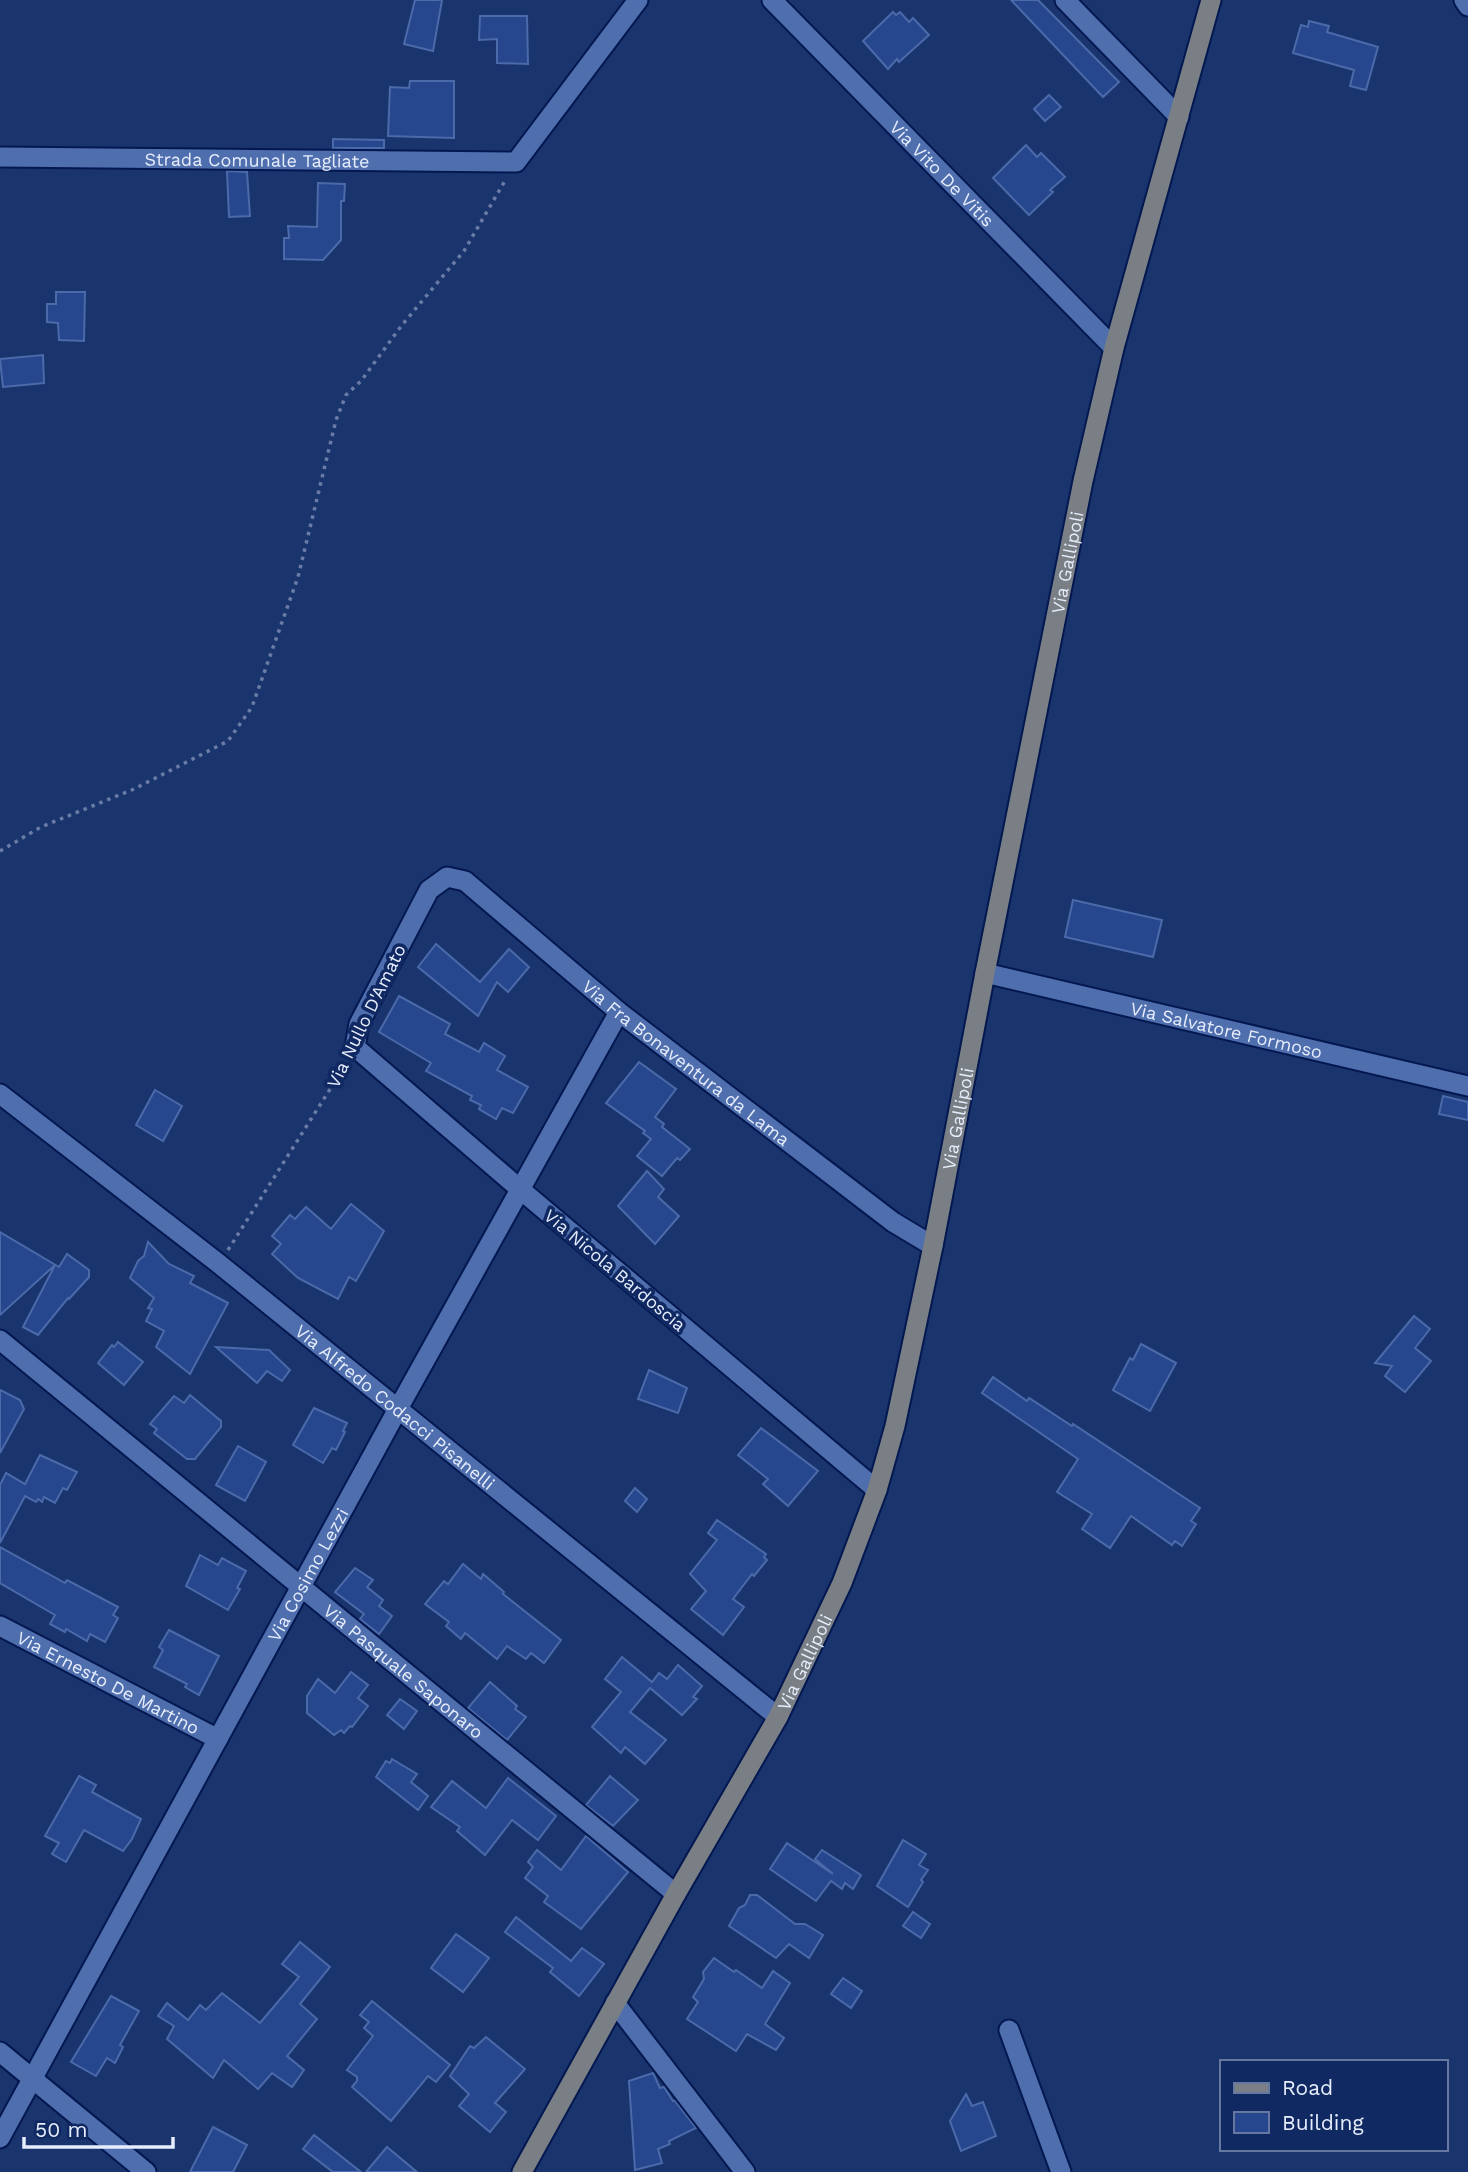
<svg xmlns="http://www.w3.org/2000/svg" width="1468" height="2172" font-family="'Work Sans',sans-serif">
  <rect width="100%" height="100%" fill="#1a346e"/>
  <!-- building -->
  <g fill="#26468d" stroke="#4b6aa9" stroke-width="2">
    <polygon points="415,0 442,0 433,51 404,44"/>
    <polygon points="1011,0 1038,0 1119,82 1103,97"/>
    <polygon points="893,12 896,15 900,12 909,22 913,18 929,35 899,62 897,59 888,69 863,41"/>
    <polygon points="480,16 527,16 528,64 497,63 497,39 479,40"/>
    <polygon points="1309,21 1329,26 1327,32 1378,47 1366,90 1350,86 1354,70 1293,53 1301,25 1308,27"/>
    <polygon points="410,81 454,81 454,138 388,136 390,87 409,88"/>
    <polygon points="1049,95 1061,107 1045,121 1034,109"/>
    <polygon points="333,139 384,140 384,148 333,148"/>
    <polygon points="1026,145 1037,157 1041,153 1065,177 1050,190 1053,192 1029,215 993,178"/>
    <polygon points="227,171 247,172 250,216 229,217"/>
    <polygon points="318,183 345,184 344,201 341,201 341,240 323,260 284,259 284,238 289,238 288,226 317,227"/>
    <polygon points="56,292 85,292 84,341 59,340 58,323 47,322 47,304 56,304"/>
    <polygon points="43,355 44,383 3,387 0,359"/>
    <polygon points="1073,900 1162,920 1153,957 1065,937"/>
    <polygon points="436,944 480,982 509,949 529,967 508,992 497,982 478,1016 418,967"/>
    <polygon points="399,996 450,1024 445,1034 479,1052 484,1043 505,1056 497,1070 528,1087 513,1113 502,1108 496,1119 479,1109 481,1105 470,1100 472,1096 426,1071 431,1063 379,1032"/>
    <polygon points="639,1062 676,1089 655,1117 664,1124 662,1127 690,1149 680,1160 677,1158 662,1176 637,1156 651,1139 643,1133 645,1131 606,1103"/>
    <polygon points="155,1090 182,1106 163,1141 136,1125"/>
    <polygon points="1443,1096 1468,1102 1468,1120 1439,1114"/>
    <polygon points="647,1171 664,1189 658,1197 679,1216 655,1244 618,1206"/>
    <polygon points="351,1204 384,1231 356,1281 349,1277 338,1299 298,1278 272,1254 281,1244 272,1236 290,1215 295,1219 306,1207 331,1229"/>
    <polygon points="0,1232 59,1267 67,1254 89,1270 89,1277 69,1299 68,1298 38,1335 23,1327 55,1265 0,1315"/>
    <polygon points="148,1242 169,1264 194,1276 190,1283 228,1303 190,1374 156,1347 164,1331 146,1321 152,1309 148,1308 154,1298 130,1278 138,1261 144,1256"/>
    <polygon points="1414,1316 1430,1329 1415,1348 1431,1361 1405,1392 1385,1376 1392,1366 1375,1363"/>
    <polygon points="118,1342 143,1362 124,1385 98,1363 112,1345 114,1347"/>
    <polygon points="1141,1344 1176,1363 1150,1411 1113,1390 1130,1358 1133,1360"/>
    <polygon points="216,1347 269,1350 290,1370 282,1381 267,1371 257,1383"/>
    <polygon points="649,1370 687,1388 678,1413 638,1399"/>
    <polygon points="993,1377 1027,1401 1029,1398 1072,1426 1073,1424 1200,1508 1191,1521 1196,1524 1182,1546 1175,1541 1172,1545 1131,1516 1110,1548 1082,1529 1092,1514 1057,1492 1078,1459 982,1393"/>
    <polygon points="0,1390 20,1400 24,1409 0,1453"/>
    <polygon points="190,1395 221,1421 221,1427 195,1459 187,1459 154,1433 157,1429 150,1424 174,1396 184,1403"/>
    <polygon points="314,1408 347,1423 343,1431 345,1432 336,1450 332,1448 323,1463 293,1445"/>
    <polygon points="761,1428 818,1471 788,1506 763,1484 768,1479 738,1455"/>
    <polygon points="238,1446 266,1462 245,1501 216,1485"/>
    <polygon points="40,1455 77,1472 67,1490 63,1488 55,1503 44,1497 42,1502 38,1499 36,1502 25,1496 0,1543 0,1485 6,1473 25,1484"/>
    <polygon points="635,1488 647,1499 637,1512 625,1501"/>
    <polygon points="717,1520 766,1554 764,1557 767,1560 754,1576 752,1574 733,1599 744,1607 723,1635 691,1609 706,1591 690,1574 717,1540 708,1533"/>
    <polygon points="0,1547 65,1583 67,1580 118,1607 113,1615 118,1618 105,1642 90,1634 87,1641 66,1629 65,1632 50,1624 55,1615 0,1583"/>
    <polygon points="200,1555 218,1565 222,1558 246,1571 237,1588 240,1589 228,1610 186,1586"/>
    <polygon points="463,1564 481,1579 483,1574 504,1592 503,1594 561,1640 544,1663 531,1653 526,1659 507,1646 497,1659 465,1633 461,1639 446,1626 449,1622 425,1604 444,1581 448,1584"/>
    <polygon points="355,1568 373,1580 367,1587 383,1600 379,1606 392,1616 379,1634 360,1619 364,1614 335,1592"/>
    <polygon points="169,1630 219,1656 199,1695 185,1687 187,1684 154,1667 163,1650 159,1647"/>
    <polygon points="622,1657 652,1682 659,1673 667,1679 678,1665 702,1686 693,1697 697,1699 682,1715 650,1688 630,1712 666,1740 645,1764 625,1747 621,1753 592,1727 621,1692 605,1679"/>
    <polygon points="351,1672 368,1685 358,1698 368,1706 352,1727 350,1726 344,1733 341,1730 334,1735 307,1713 307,1696 318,1679 335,1693"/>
    <polygon points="490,1682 517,1706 515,1709 526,1717 507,1740 468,1708"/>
    <polygon points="400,1699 417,1711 404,1729 387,1715"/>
    <polygon points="392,1759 417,1774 411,1782 428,1796 418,1810 376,1777 386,1761 390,1763"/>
    <polygon points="79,1776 96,1785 92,1792 141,1819 132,1839 123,1851 84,1830 66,1862 52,1854 59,1843 45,1836"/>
    <polygon points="610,1776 638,1800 613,1826 586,1805"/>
    <polygon points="508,1778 556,1816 538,1840 512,1820 485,1855 457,1831 460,1827 431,1807 452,1781 486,1808"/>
    <polygon points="586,1836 628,1872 581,1929 544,1902 548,1896 525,1878 533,1867 528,1862 537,1850 561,1870"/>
    <polygon points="903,1840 926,1854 919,1865 928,1870 921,1880 923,1882 908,1907 877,1886"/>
    <polygon points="787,1843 833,1874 815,1859 822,1850 861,1875 853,1889 845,1883 842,1889 831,1881 816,1901 770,1869"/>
    <polygon points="750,1895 757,1895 795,1924 805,1924 823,1935 809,1958 789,1944 776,1958 729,1926 739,1908 745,1905"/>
    <polygon points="913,1912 930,1924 921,1938 903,1926"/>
    <polygon points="516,1917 571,1961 582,1948 604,1964 579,1996 550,1972 553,1968 505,1932"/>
    <polygon points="456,1934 489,1958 463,1992 431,1968"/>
    <polygon points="300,1942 330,1967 300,2004 317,2019 287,2056 304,2070 292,2087 272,2073 258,2089 224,2060 213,2078 167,2039 174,2026 158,2016 167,2003 188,2020 200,2005 206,2010 222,1993 260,2023 299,1977 282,1964"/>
    <polygon points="714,1958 734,1972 736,1970 762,1988 773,1971 790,1983 765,2024 784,2038 776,2050 747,2034 736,2051 687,2019 698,2002 693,1997 704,1979 703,1972"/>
    <polygon points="843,1978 862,1991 851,2008 831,1994"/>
    <polygon points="111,1996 139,2011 120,2045 123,2047 115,2063 107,2058 96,2076 71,2062"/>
    <polygon points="372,2001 450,2065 436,2082 428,2076 391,2121 352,2087 357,2081 357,2077 347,2070 373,2036 364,2028 369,2022 360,2015"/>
    <polygon points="486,2037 525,2069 495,2103 506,2112 490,2132 459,2106 469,2094 450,2076 470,2046 474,2048"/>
    <polygon points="653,2073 660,2088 664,2087 673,2101 675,2101 696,2128 669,2141 670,2144 658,2149 662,2163 635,2170 629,2081"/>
    <polygon points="966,2094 972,2106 983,2102 996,2136 961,2151 950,2121"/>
    <polygon points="213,2127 247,2145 233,2172 190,2172"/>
    <polygon points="314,2135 361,2172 333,2172 303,2149"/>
    <polygon points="387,2147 417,2172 366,2172"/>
  </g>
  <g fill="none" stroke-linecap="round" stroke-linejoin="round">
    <!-- minor casing -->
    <g stroke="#041850" stroke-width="23">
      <g id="minor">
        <path id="s1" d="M772,0L1114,348"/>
        <polyline points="1065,0 1179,117"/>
        <polyline points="1464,0 1468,6"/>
        <path id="s2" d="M0,157L516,162L638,0"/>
        <path id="s3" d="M985,973L1468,1086"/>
        <path id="s4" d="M0,1094L218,1263L778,1717"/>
        <path id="s5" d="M0,1340L676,1894"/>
        <path id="s6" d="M877,1490L521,1190L355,1047L359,1024L429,890L447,877L465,881L619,1012L893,1222L933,1246"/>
        <path id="s7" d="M0,1626L218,1739"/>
        <polyline points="615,2003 745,2172"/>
        <polyline points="1009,2030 1061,2172"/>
        <polyline points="0,2052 146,2172"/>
        <path id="s8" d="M0,2138L399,1407L619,1012"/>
      </g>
    </g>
    <!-- secondary casing -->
    <g stroke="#041850" stroke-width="23">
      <g id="secondary">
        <path id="s9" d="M522,2172L676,1894L778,1717L842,1583L877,1490L895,1426L933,1246L985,973L1083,481L1114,348L1211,0"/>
      </g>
    </g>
    <!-- path -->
    <g stroke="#6a7ca5" stroke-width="3.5" stroke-dasharray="3.5 5" stroke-linecap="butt">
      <polyline points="0,851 41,827 134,789 228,741 252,707 298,577 336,420 346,395 361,381 402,325 464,251 506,179"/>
      <polyline points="228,1250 346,1064"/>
    </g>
    <!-- minor -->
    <use href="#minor" stroke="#4f6eae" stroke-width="19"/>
    <!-- secondary -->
    <use href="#secondary" stroke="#7a7f85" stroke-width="19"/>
  </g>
  <g text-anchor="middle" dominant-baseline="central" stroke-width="7" stroke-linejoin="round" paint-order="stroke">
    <!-- street labels -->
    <g font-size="18" fill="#e6edfc" stroke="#102962">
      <text stroke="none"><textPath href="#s2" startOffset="257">Strada Comunale Tagliate</textPath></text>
      <text stroke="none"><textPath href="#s1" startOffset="243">Via Vito De Vitis</textPath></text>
      <text stroke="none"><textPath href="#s9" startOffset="1717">Via Gallipoli</textPath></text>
      <text transform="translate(366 1016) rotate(-64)">Via Nullo D'Amato</text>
      <text stroke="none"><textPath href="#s3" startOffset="248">Via Salvatore Formoso</textPath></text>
      <text stroke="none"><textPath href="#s6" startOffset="1186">Via Fra Bonaventura da Lama</textPath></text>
      <text stroke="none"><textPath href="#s9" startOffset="1150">Via Gallipoli</textPath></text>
      <text transform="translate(615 1270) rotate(40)">Via Nicola Bardoscia</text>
      <text stroke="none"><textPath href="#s4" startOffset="504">Via Alfredo Codacci Pisanelli</textPath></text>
      <text stroke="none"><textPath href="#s8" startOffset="642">Via Cosimo Lezzi</textPath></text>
      <text stroke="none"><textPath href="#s9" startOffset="583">Via Gallipoli</textPath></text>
      <text stroke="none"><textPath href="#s5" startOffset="522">Via Pasquale Saponaro</textPath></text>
      <text stroke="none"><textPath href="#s7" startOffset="122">Via Ernesto De Martino</textPath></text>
    </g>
  </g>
  <!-- legend -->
  <rect x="1220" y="2060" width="228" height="91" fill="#102962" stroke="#6677a0" stroke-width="2"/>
  <rect x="1234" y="2083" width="35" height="10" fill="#7a7f85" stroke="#6677a0" stroke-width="2"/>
  <text x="1282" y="2095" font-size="21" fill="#e6edfc">Road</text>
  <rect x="1234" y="2112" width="35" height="21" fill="#26468d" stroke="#6677a0" stroke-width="2"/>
  <text x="1282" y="2130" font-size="21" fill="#e6edfc">Building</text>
  <!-- scale -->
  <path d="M24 2137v10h149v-10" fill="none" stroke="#e6edfc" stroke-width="3.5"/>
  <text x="35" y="2137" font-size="21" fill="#e6edfc" stroke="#102962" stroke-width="5" paint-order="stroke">50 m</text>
</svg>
